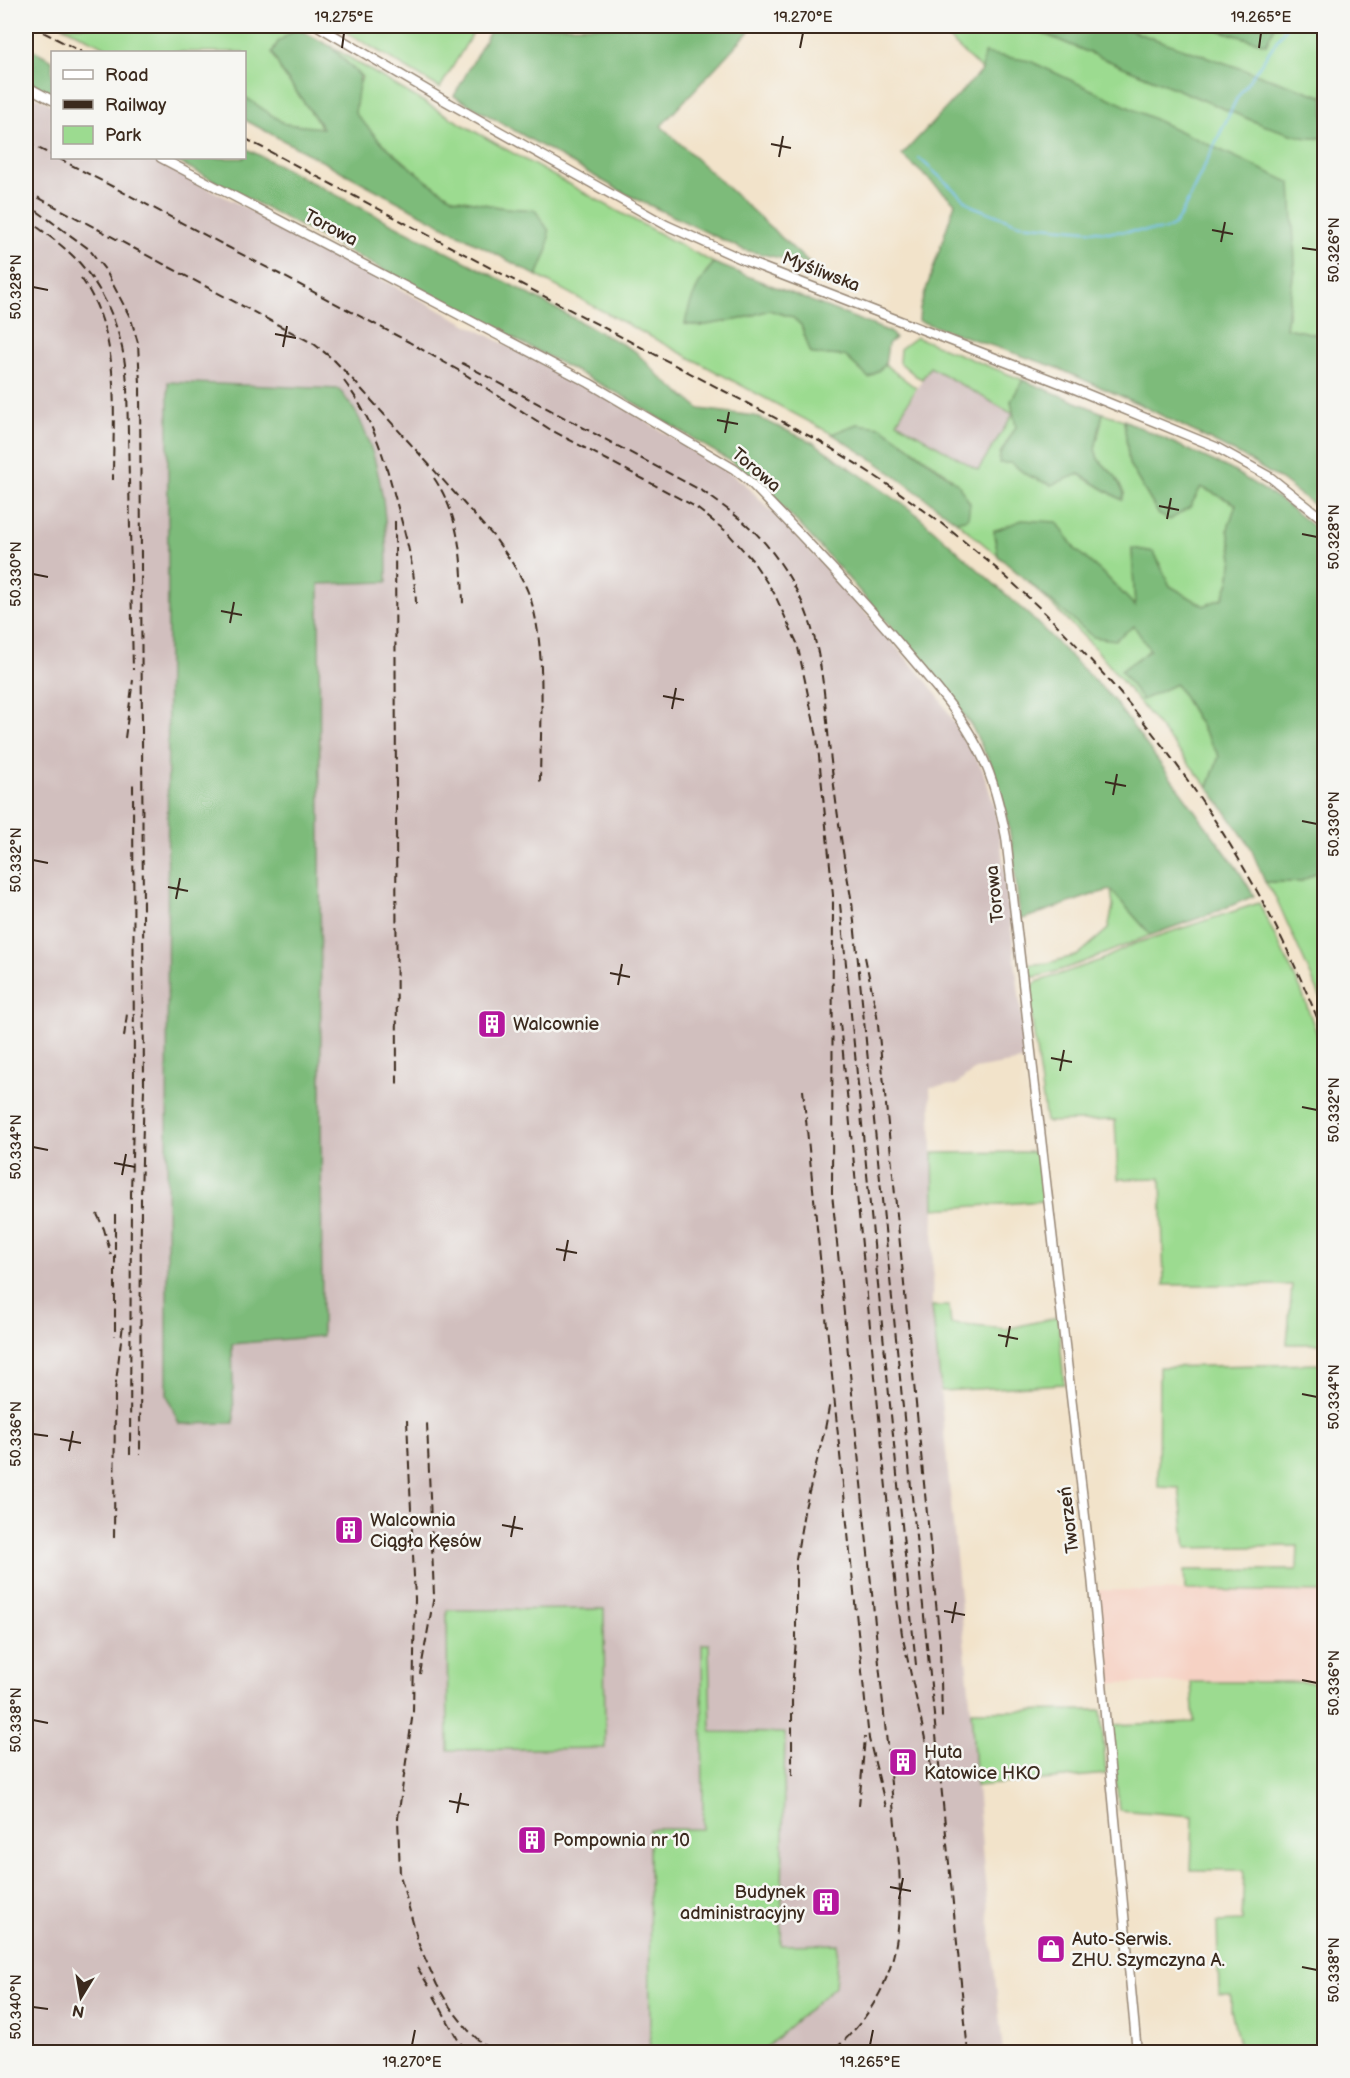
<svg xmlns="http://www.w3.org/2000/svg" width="1350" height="2078" font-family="'Balsamiq Sans',sans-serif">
  <rect width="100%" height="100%" fill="#f6f6f2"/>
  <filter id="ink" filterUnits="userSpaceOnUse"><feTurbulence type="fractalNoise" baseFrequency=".0167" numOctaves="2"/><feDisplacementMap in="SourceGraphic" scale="12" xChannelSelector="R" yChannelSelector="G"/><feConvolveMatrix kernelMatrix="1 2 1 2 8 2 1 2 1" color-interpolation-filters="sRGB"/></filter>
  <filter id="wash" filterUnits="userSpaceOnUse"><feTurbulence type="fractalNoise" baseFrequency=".008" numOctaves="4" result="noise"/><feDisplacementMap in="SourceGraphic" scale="24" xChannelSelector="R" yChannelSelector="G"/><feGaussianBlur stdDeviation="1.35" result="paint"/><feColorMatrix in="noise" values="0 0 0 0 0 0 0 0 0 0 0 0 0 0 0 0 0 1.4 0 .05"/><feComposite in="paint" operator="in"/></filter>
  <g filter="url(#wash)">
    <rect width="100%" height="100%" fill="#f2e3ca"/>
    <!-- built -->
    <polygon fill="#f6d2c4" points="1097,1590 1324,1592 1324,1682 1108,1683"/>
    <!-- industrial -->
    <g fill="#d1bfbe">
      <polygon points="26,91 52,105 52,158 151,158 618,404 733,475 744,483 833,575 928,683 940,699 983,770 994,805 1000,835 1027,1060 975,1069 956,1085 930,1087 934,1209 932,1306 971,1711 984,1872 1003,2052 26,2052"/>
      <polygon points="930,367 1013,414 979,471 897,422"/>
    </g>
    <!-- green -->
    <g fill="#9cdb90" stroke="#6c8257" stroke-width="1.5">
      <polygon points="62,26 293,26 297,28 278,42 272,52 282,72 323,129 285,124 245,97 244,52 115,52"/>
      <polygon points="336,26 477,26 440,88"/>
      <polygon points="935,26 1025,26 1263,125 1320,138 1324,137 1324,336 1286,328 1295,262 982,70"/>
      <polygon points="1117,26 1204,26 1266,44 1275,26 1324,26 1324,97"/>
      <path d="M330,46C456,123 584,194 714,263L706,272L685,324L700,326L741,319L769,310L792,317L801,325L811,354L845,356L869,378L885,365L916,388L897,422L978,470L1013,414L930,367L922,379L916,376L899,362L900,349L916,337L1023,380L1011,401L1016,427L1000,454V463H1011L1027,475L1051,485L1078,474L1122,500L1124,493L1115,476L1098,459L1095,449L1103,413L1124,420L1129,464L1159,515L1190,507L1201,487L1236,504L1228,529L1233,558L1229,582L1223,598L1204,606L1170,586L1154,552L1132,549L1135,606L1106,576L1075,549L1057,522L994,530L998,556L956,521L968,518L958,484L944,472L900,440L857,424L832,434L537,276L548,249L535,210L504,208L453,198L428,182L379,140L354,113L357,92L362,77Z"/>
      <polygon points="1022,575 1093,637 1134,625 1150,650 1121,671 1176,684 1219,756 1208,787 1095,648"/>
      <polygon points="1324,869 1324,935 1323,939 1324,1005 1276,898 1265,882 1300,882"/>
      <path d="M1111,890L1151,935C1130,943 1044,981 1026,977L1025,965L1048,963L1078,955L1108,929L1113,906Z"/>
      <polygon points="1259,903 1301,990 1324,1053 1324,1344 1287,1344 1292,1285 1164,1285 1161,1178 1118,1179 1115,1120 1046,1122 1029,998 1030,988 1037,982 1101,960 1134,944"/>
      <polygon points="1038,1152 1044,1201 934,1209 933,1153"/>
      <polygon points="932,1306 949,1306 951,1324 1006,1329 1058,1317 1064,1384 941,1391"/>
      <polygon points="1324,1350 1324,1592 1185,1590 1184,1570 1297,1570 1298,1546 1186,1548 1179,1488 1158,1487 1159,1367 1323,1364"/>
      <polygon points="604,1609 605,1748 448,1750 447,1610"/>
      <polygon points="702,1644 709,1644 711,1732 785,1733 781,1945 838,1944 835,1986 761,2052 650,2052 649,1829 703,1829"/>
      <polygon points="1191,1682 1324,1682 1324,2052 1241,2052 1231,2010 1231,1995 1219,1995 1217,1922 1242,1921 1244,1870 1191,1870 1193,1816 1119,1810 1111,1725 1194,1722"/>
      <polygon points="1101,1710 1106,1774 976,1786 971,1711"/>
    </g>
    <!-- forest -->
    <g fill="#7dbb7a" stroke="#5c724c" stroke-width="1.5">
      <polygon points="493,26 754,26 661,126 811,265 744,250 626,194 454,96"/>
      <path d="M1025,26H1117L1324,97V137C1306,142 1281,130 1263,125Z"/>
      <polygon points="1204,26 1275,26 1266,44"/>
      <polygon points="297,28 330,46 360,76 355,113 379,140 405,163 428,182 453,198 504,208 535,210 549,231 548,249 537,276 245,120 245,97 285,124 323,128 282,72 272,52 278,42"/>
      <polygon points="26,46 52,60 52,95 26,81"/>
      <polygon points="984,53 1030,61 1291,183 1295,262 1286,328 1324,336 1324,513 1281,480 1242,456 1139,404 1055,367 919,321 920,308 955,203 902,155 982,70"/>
      <polygon points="245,148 519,289 635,351 660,377 700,409 755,416 814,443 914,512 1031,617 1112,698 1239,871 1254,896 1216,912 1151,935 1111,890 1095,894 1020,920 1012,845 1006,813 991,765 971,725 936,678 840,569 800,525 749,475 732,462 621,395 171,158 244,158"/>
      <path d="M714,263L890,332L895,338L888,344L885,365L869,378L845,356L811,354L801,325L792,317L769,310L741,319L700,326L685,324C689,302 699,279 714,263Z"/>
      <polygon points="1023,380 1103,413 1095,449 1098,459 1115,476 1124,493 1122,500 1079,474 1051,485 1027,475 1011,463 999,463 1000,454 1016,427 1011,401"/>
      <path d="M168,382L339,389C346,399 355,409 360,420C385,475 387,523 387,582L319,584L322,1336L232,1344L234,1423L179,1424L167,1395Z"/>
      <polygon points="1124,420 1230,469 1279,499 1324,535 1324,869 1300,882 1265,882 1250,846 1208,787 1219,756 1176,684 1142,700 1121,671 1150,650 1134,626 1115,640 1093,637 998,556 994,531 1022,520 1057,522 1075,549 1106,576 1135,606 1132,548 1154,552 1170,586 1204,606 1223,598 1229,582 1233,558 1228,529 1236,504 1201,487 1190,507 1170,520 1159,515 1129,464"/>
      <polygon points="857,424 881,427 900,440 958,484 970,503 968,518 956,521 875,461 832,434"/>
    </g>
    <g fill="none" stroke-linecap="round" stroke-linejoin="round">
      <!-- stream -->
      <polyline stroke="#77c1f0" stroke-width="2" points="919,158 972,206 1019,224 1108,232 1165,230 1174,225 1181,215 1237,98 1287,26"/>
    </g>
  </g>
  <g filter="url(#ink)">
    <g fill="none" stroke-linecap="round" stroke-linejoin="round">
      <!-- minor casing -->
      <g stroke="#968674" stroke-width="11">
        <g id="minor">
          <polyline points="318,26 442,99 666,225 746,261 1070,387 1216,447 1270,477 1324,520"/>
          <polyline points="26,86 52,100"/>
          <path d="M161,158L589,383L734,469L748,480C803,537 858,594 909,655C935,686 960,713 979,750C993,777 1000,807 1006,837L1092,1577L1137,2052"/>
        </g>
      </g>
      <!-- minor -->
      <use href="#minor" stroke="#fff" stroke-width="8"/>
      <!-- rail -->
      <g stroke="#3b2a1e" stroke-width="2" stroke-dasharray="9 4.5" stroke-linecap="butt">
        <polyline points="31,26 82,52"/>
        <path d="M244,138L819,441C1049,576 1228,786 1324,1035"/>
        <polyline points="26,142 52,155"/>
        <path d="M58,158L409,342L463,373L551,430L694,506L727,532L752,560L774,593L797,643L817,737L833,895L832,1193L899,1864C903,1943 894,1997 832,2052"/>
        <path d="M26,191L314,344L334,360L355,382L494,537C506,554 520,572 528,592C548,642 540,730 540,785"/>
        <polyline points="26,203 89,249 106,271 131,319 138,343 140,384 144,1087 141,1198 140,1455"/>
        <path d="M26,219C43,231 61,244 76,259C109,294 125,340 127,386L133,670"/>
        <path d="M81,278C122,335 113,413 113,480"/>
        <path d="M462,363L704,492C727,509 751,525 769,548C822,615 822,673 830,753C836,803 842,852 852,902L968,2052"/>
        <path d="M344,381C375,422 385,460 398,508C407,540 415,571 416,604"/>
        <path d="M434,478C460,516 462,560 463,604"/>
        <polyline points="395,521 397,1085"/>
        <polyline points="125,738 133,680"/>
        <polyline points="840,904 916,1665"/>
        <polyline points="865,957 877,1015 940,1643 942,1718"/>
        <polyline points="840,1023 897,1599 902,1634 933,1775"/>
        <polyline points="124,1037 127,1014"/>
        <polyline points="803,1090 865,1701 869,1739 886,1807"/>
        <polyline points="97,1214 104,1229 111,1255"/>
        <polyline points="115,1214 115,1336"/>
        <polyline points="407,1420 415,1599 413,1712 398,1818 400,1875 419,1945 437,1985 450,2007 468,2030 491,2052"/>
        <polyline points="130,1455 131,1194 134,1083 133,784"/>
        <polyline points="114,1538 115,1390 123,1324"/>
        <polyline points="420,1674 434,1596 427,1423"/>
        <polyline points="792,1776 792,1689 796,1639 796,1559 804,1512 825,1429 830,1402"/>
        <polyline points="859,1806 865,1737"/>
        <polyline points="417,1967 430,1988"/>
        <polyline points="434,1996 457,2038 467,2052"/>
      </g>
    </g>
  </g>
  <!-- ticks -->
  <path fill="none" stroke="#3b2a1e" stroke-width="2" d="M342,48L344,33M800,48L803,33M1259,48L1261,33M771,144L791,148M779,157L783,136M1212,230L1233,234M1221,242L1225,222M1302,248L1317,250M33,287L48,290M275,334L296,338M283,347L287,326M717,420L738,424M725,433L729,412M1159,506L1179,510M1167,519L1171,498M1302,534L1317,537M33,574L48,577M221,611L242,615M230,623L234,602M663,696L684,700M672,709L676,688M1105,782L1126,786M1113,795L1117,774M1302,821L1317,824M33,860L48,863M168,887L188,891M176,899L180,878M610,973L630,977M618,985L622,964M1051,1058L1072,1062M1060,1071L1064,1050M1302,1107L1317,1110M33,1147L48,1150M114,1163L135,1167M122,1175L126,1154M556,1249L577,1253M564,1261L568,1240M998,1335L1018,1339M1006,1347L1010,1326M1302,1394L1317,1397M33,1434L48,1436M60,1439L81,1443M69,1451L73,1431M502,1525L523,1529M511,1537L515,1516M944,1611L965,1615M952,1623L956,1602M1302,1680L1317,1683M33,1720L48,1723M449,1801L469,1805M457,1813L461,1793M890,1887L911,1891M899,1899L903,1878M1302,1967L1317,1970M33,2007L48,2009M412,2045L415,2030M870,2045L873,2030"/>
  <!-- icons -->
  <defs>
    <g id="building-square" transform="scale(1.5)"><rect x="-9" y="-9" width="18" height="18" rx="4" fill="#b5179e" stroke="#f6f6f2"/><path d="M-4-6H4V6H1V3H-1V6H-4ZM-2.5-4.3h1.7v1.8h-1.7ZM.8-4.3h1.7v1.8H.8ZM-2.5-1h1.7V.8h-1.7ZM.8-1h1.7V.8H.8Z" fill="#fff"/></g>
    <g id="shop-square" transform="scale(1.5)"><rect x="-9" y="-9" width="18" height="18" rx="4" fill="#b5179e" stroke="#f6f6f2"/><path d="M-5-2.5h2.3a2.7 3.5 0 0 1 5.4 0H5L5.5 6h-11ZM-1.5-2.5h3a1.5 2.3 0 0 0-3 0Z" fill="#fff"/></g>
  </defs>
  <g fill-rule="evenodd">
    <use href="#building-square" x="492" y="1024"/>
    <use href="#building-square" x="349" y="1530"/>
    <use href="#building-square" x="903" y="1762"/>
    <use href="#building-square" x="532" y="1840"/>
    <use href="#building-square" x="826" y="1902"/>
    <use href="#shop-square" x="1051" y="1949"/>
  </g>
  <g text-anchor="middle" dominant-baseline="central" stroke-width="5" stroke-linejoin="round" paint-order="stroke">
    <!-- street labels -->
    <g font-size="18" fill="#3b2a1e" stroke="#f6f6f2">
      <text transform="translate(331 228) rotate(28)">Torowa</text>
      <text transform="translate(821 272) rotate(21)">Myśliwska</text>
      <text transform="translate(756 470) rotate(40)">Torowa</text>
      <text transform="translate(995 894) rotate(-96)">Torowa</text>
      <text transform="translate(1069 1520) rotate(-97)">Tworzeń</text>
    </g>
    <!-- poi labels -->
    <g font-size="18" fill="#3b2a1e" stroke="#f6f6f2" text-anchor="start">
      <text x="513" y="1024">Walcownie</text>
      <text x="370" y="1520">Walcownia<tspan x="370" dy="21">Ciągła Kęsów</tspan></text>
      <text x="924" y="1752">Huta<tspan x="924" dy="21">Katowice HKO</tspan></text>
      <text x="553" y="1840">Pompownia nr 10</text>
      <text x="805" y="1892" text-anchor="end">Budynek<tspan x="805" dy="21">administracyjny</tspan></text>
      <text x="1072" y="1939">Auto-Serwis.<tspan x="1072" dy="21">ZHU. Szymczyna A.</tspan></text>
    </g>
  </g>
  <!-- margin -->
  <rect width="1350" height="2078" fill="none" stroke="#f6f6f2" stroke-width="66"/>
  <!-- legend -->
  <rect x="51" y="51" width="195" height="108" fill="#f6f6f2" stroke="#aba49d" stroke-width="1.5"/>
  <rect x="63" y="70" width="30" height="9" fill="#ffffff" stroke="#aba49d" stroke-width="1.5"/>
  <text x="105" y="81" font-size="18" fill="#3b2a1e">Road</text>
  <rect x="63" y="100" width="30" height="9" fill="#3b2a1e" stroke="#aba49d" stroke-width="1.5"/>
  <text x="105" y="111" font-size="18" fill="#3b2a1e">Railway</text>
  <rect x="63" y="126" width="30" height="18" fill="#9cdb90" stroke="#aba49d" stroke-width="1.5"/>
  <text x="105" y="141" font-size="18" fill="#3b2a1e">Park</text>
  <!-- north arrow -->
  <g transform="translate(81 1997) rotate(191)" stroke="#f6f6f2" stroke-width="4.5" paint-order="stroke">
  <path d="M0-4.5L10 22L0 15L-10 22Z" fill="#3b2a1e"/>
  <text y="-9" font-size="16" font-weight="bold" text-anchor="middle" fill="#3b2a1e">N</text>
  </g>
  <rect x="33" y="33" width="1284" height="2012" fill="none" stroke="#3b2a1e" stroke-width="2"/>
  <g font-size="15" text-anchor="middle" fill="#3b2a1e">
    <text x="344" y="22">19.275°E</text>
    <text x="803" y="22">19.270°E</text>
    <text x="1261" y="22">19.265°E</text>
    <text transform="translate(1334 250) rotate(-90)" y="5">50.326°N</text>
    <text transform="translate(16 287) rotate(-90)" y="5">50.328°N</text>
    <text transform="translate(1334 537) rotate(-90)" y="5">50.328°N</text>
    <text transform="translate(16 574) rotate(-90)" y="5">50.330°N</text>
    <text transform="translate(1334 824) rotate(-90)" y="5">50.330°N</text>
    <text transform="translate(16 860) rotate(-90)" y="5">50.332°N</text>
    <text transform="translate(1334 1110) rotate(-90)" y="5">50.332°N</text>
    <text transform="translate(16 1147) rotate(-90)" y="5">50.334°N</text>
    <text transform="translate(1334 1397) rotate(-90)" y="5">50.334°N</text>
    <text transform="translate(16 1434) rotate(-90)" y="5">50.336°N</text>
    <text transform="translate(1334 1683) rotate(-90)" y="5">50.336°N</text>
    <text transform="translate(16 1720) rotate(-90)" y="5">50.338°N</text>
    <text transform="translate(1334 1970) rotate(-90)" y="5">50.338°N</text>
    <text transform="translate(16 2007) rotate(-90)" y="5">50.340°N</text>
    <text x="412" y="2067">19.270°E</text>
    <text x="870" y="2067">19.265°E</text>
  </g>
</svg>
